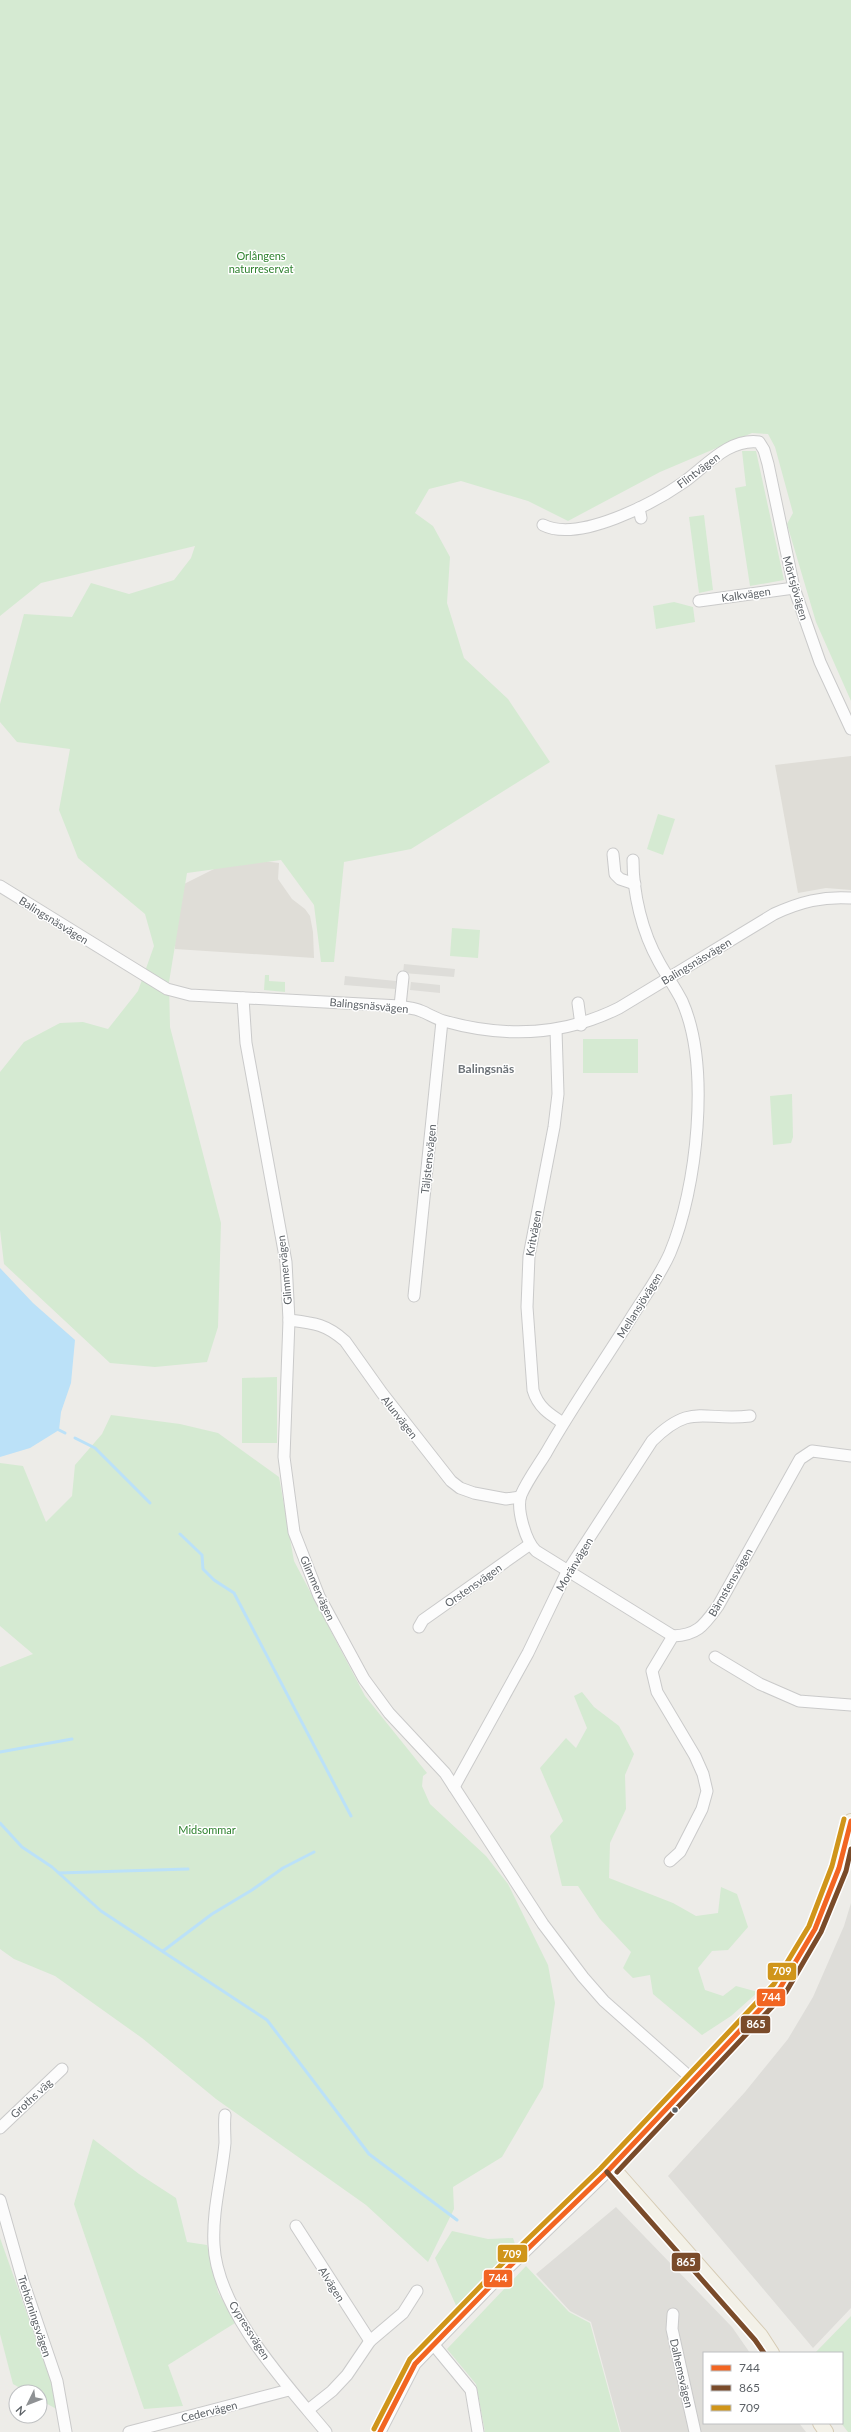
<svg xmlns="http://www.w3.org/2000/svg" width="851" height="2432" font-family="Lato,sans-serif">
  <rect width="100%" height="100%" fill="#edece8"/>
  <!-- industrial -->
  <g fill="#deddd9">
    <polygon points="404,964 455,969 454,977 403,973"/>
    <polygon points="345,976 396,981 395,989 344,985"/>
    <polygon points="411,982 440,985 440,993 410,990"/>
    <polygon points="851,1903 851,2308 813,2348 668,2176 745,2092 788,2039 813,1997 844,1926"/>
    <polygon points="616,2207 732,2327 750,2353 704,2353 704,2423 799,2423 806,2432 621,2432 591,2322 570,2311 536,2274"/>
  </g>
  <!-- education -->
  <g fill="#dfddd7">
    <polygon points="851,756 851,890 826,888 798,893 775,765"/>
    <polygon points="236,858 279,863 278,879 292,899 305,909 310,916 313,932 314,958 175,949 176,888"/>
  </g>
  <!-- green -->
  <g fill="#d5ead2">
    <polygon points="0,0 851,0 851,701 816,622 787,524 793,513 775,447 768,434 752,433 660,472 568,521 528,501 461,481 429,489 415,513 433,526 450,557 447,603 464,658 508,699 550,762 411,849 344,862 334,962 321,962 314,905 281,860 187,873 169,982 170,1027 221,1223 218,1327 207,1362 155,1367 110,1363 4,1264 0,1230 0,1072 24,1042 60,1023 83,1022 108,1029 138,991 154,946 145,914 78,858 59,810 70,749 17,742 0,722 0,704 24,614 72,617 91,583 129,594 174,580 191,558 195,546 41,583 0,616"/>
    <polygon points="742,451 756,451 784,580 750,586 735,488 746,486"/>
    <polygon points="704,515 713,590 699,593 689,517"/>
    <polygon points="674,602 693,607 695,622 656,629 653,606"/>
    <polygon points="658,814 675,819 663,855 647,849"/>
    <polygon points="452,928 480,930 478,958 450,956"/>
    <polygon points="265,975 269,975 269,981 285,982 285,992 264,990"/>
    <rect x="583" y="1039" width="55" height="34"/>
    <polygon points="792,1094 793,1137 791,1143 773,1145 770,1096"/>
    <polygon points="277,1377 277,1443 242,1443 242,1378"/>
    <polygon points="111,1415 180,1424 218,1433 279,1477 294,1561 365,1696 427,1773 423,1776 422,1786 430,1804 486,1856 508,1884 548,1965 555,2003 543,2087 502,2157 453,2187 454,2209 428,2262 366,2205 216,2099 142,2038 55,1976 14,1959 0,1949 0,1667 33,1654 0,1626 0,1463 23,1466 46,1522 72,1496 75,1465 102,1434"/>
    <polygon points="582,1692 594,1707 619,1726 634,1754 625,1775 626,1809 610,1843 609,1878 673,1903 696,1916 718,1913 721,1887 737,1894 748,1927 728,1950 712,1951 698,1968 705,1990 723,1996 736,1986 758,1992 731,2016 702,2035 653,1994 650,1975 633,1978 623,1968 631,1952 600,1919 578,1886 562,1886 550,1836 563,1821 540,1768 566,1738 576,1748 587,1728 574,1696"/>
    <polygon points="93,2139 139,2174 176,2198 187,2242 207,2245 218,2292 235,2323 168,2365 183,2406 144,2409 74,2204"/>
    <polygon points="452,2231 488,2239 513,2238 517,2250 458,2310 435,2258"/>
    <polygon points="0,2238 62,2412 40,2400 40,2392 27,2392 13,2384 0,2334"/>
    <polygon points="526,2266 569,2312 590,2323 620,2432 485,2432 476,2384 447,2349"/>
    <polygon points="851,2316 851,2432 848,2432 841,2423 842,2353 815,2353"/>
  </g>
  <!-- water -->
  <polygon fill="#bbe1f8" points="0,1268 33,1303 75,1340 71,1383 61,1412 59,1430 30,1448 0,1457"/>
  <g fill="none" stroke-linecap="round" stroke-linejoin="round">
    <!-- stream -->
    <g stroke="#bbe1f8" stroke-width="3">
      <polyline points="59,1430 65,1433"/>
      <polyline points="75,1438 95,1448 150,1503"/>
      <polyline points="180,1534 202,1555 203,1569 214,1580 234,1593 351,1816"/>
      <polyline points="0,1752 72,1739"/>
      <polyline points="0,1823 22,1847 52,1867 101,1911 267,2020 369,2154 457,2220"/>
      <polyline points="59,1873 188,1869"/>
      <polyline points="163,1951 212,1914 252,1890 283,1868 314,1852"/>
    </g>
    <!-- minor casing -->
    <g stroke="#cacaca" stroke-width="13">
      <g id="minor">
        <polyline points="639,508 641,518"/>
        <path d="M543,525C579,543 654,503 684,482C706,466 729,438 759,442L764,450L768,464L794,588L820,662L851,729"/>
        <polyline points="699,601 794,588"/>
        <polyline points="613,854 615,874 620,879 635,884"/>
        <path d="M633,860C633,894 642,932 659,962C666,975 675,987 682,1001C711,1066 697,1189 670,1253C660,1276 644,1297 631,1318C603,1363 572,1407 546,1453C538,1466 527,1481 521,1495C516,1509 526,1542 536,1551L673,1636"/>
        <path d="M0,886L167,989L190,995L400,1006C407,1008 415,1008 421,1011C429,1014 436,1019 444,1021C504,1038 563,1036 619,1008L774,914C800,902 823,896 851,898"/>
        <polyline points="243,998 246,1043 286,1262 289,1320 284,1457 294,1532 319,1596 364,1679 389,1713 445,1773 543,1924 583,1977 604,2001 692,2079"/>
        <polyline points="578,1003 581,1025"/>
        <polyline points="400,1006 403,977"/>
        <path d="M556,1030L558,1094L554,1127L529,1256L527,1307L533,1390C538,1407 549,1414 563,1423"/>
        <polyline points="414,1296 442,1021"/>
        <path d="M289,1320C314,1323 326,1324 345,1341L382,1393L451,1481L460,1488L474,1493L506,1499L520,1497"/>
        <polyline points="419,1627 423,1620 529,1545"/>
        <polyline points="715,1657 760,1684 799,1701 851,1705"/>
        <path d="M454,1787L528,1653L567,1572L652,1441C692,1401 704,1422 750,1416"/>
        <path d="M670,1861L680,1852L702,1809L707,1791L703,1774L695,1756L657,1692L652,1671L673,1636C698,1635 704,1625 718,1606L800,1459L812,1451L851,1456"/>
        <path d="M225,2115C224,2124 225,2134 225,2143C222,2177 212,2210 214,2245C217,2310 286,2384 326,2432"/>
        <polyline points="0,2128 62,2069"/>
        <polyline points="0,2200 23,2281 57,2381 66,2432"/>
        <polyline points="296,2226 370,2341"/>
        <polyline points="673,2314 672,2329 695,2432"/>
        <polyline points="433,2344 471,2390 478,2432"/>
        <polyline points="308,2410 332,2391 347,2375 370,2341 403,2313 417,2291"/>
        <polyline points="129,2432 289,2390"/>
        <polyline points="380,2432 415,2364 507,2269 612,2167"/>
      </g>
    </g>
    <!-- major casing -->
    <g stroke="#d6cbb4" stroke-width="16">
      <g id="major">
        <polyline points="772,2353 761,2336 612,2167 780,1988 815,1929 839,1868 851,1821"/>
        <polyline points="820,2423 826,2432"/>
      </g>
    </g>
    <!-- minor -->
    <use href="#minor" stroke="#fcfcfc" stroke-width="11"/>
    <!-- major -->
    <use href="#major" stroke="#f3f1e8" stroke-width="14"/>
    <!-- bus-1 casing -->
    <g stroke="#fff" stroke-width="8">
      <polyline id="bus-1" points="380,2432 415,2364 507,2269 605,2174 780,1988 815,1929 839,1868 851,1821"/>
    </g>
    <!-- bus-2 casing -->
    <g stroke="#fff" stroke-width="8">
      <g id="bus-2">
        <polyline points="607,2172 755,2340 764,2353"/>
        <polyline points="617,2172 786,1992 821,1932 846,1871 851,1849"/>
      </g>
    </g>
    <!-- bus-3 casing -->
    <g stroke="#fff" stroke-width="8">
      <polyline id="bus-3" points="374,2429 410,2359 502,2264 600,2169 774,1984 809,1926 832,1866 844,1819"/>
    </g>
    <!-- bus-1 -->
    <use href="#bus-1" stroke="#f26522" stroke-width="5"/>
    <!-- bus-2 -->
    <use href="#bus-2" stroke="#7a4b2a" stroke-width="5"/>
    <!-- bus-3 -->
    <use href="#bus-3" stroke="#d0951a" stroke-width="5"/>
  </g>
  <!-- markers -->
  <circle fill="#5c6166" stroke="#fff" stroke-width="1.5" cx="675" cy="2110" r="3.5"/>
  <g text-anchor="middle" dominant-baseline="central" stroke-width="3" stroke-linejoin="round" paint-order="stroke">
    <!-- park labels -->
    <g font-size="11" fill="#2f822f" stroke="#fff">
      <text x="261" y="255">Orlångens<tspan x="261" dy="13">naturreservat</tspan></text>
      <text x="207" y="1829">Midsommar</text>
    </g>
    <!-- street labels -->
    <g font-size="11" fill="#5c6166" stroke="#fff">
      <text transform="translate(698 470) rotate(-37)">Flintvägen</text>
      <text transform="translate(796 588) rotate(74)">Mörtsjövägen</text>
      <text transform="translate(746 594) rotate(-8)">Kalkvägen</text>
      <text transform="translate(54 920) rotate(32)">Balingsnäsvägen</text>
      <text transform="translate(696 961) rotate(-31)">Balingsnäsvägen</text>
      <text transform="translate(369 1005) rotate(5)">Balingsnäsvägen</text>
      <text transform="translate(428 1159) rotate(-84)">Täljstensvägen</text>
      <text transform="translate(533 1233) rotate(-80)">Kritvägen</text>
      <text transform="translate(284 1270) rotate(-96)">Glimmervägen</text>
      <text transform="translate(639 1305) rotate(-58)">Mellansjövägen</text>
      <text transform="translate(400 1417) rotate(52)">Alunvägen</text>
      <text transform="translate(574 1564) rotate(-59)">Moränvägen</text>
      <text transform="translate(730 1582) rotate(-60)">Bärnstensvägen</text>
      <text transform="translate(473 1585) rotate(-35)">Orstensvägen</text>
      <text transform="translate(318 1588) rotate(66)">Glimmervägen</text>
      <text transform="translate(31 2098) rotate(-43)">Groths väg</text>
      <text transform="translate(332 2284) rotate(58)">Alvägen</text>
      <text transform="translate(35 2316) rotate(72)">Trehörningsvägen</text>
      <text transform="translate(250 2330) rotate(58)">Cypressvägen</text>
      <text transform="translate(682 2373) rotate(77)">Dalhemsvägen</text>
      <text transform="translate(209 2411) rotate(-14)">Cedervägen</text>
    </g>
    <!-- neighbourhood labels -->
    <g font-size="12" font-weight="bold" fill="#6d7378" stroke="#fff">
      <text x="486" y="1068">Balingsnäs</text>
    </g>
  </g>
  <g stroke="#fff" stroke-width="1.5">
    <rect x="767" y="1962" width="30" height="19" rx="4" fill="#d0951a"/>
    <rect x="756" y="1988" width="30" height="19" rx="4" fill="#f26522"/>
    <rect x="740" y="2015" width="31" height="19" rx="4" fill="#7a4b2a"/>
    <rect x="497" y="2244" width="31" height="19" rx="4" fill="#d0951a"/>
    <rect x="671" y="2252" width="30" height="20" rx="4" fill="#7a4b2a"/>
    <rect x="483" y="2269" width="30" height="19" rx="4" fill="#f26522"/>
  </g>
  <g font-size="11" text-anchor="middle" font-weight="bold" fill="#fff">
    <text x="782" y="1975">709</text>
    <text x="771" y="2001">744</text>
    <text x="756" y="2028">865</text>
    <text x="512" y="2258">709</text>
    <text x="686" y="2266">865</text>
    <text x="498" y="2282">744</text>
  </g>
  <!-- legend -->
  <rect x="703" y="2352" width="140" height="72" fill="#ffffff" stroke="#bec0c2"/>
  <rect x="711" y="2365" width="20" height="6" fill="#f26522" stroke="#bec0c2"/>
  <text x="739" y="2372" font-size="12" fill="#5c6166">744</text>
  <rect x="711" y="2385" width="20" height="6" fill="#7a4b2a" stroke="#bec0c2"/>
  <text x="739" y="2392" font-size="12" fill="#5c6166">865</text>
  <rect x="711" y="2405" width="20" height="6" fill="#d0951a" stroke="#bec0c2"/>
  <text x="739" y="2412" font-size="12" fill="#5c6166">709</text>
  <!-- north arrow -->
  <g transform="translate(28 2404) rotate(227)"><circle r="19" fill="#ffffff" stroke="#bec0c2"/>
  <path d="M0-3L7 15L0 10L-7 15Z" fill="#8f9294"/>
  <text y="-6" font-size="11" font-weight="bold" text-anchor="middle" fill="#5c6166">N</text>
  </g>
</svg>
